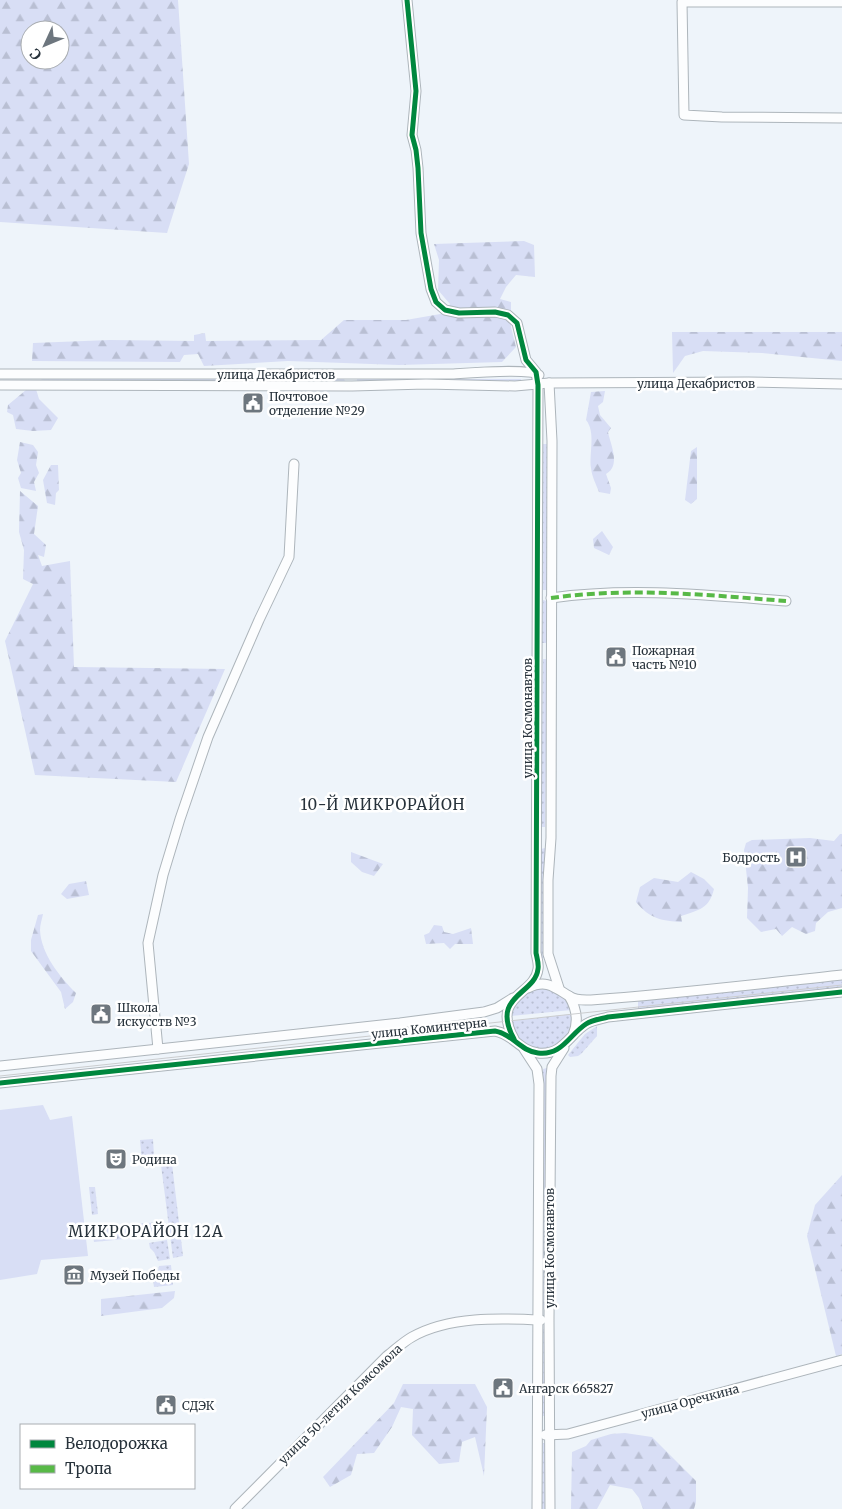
<svg xmlns="http://www.w3.org/2000/svg" width="842" height="1509" font-family="Merriweather,serif">
  <defs>
    <pattern id="grass-dots" width="8" height="8" patternUnits="userSpaceOnUse" patternTransform="scale(1.25)"><rect width="8" height="8" fill="#d8def5"/><path d="M2 2h.1M6 6h.1" fill="none" stroke="#b9bfd3" stroke-width="1.8" stroke-linecap="round"/></pattern>
    <pattern id="forest-firs" width="22" height="20" patternUnits="userSpaceOnUse" patternTransform="scale(1.25)"><rect width="22" height="20" fill="#d8def5"/><path d="M5 1l3.5 6h-7zM16 11l3.5 6h-7z" fill="#b9bfd3"/></pattern>
  </defs>
  <rect width="100%" height="100%" fill="#eef4fa"/>
  <!-- grass -->
  <g fill="url(#grass-dots)">
    <polygon points="42,378 344,378 345,382 41,381"/>
    <rect x="357" y="379" width="164" height="3"/>
    <polygon points="543,444 549,444 548,590 543,590"/>
    <polygon points="543,600 547,601 546,643 542,643"/>
    <polygon points="543,659 547,659 545,827 541,827"/>
    <polygon points="545,848 545,958 541,958 541,849"/>
    <polygon points="842,979 842,990 638,1010 638,1000"/>
    <path d="M536,989C551,987 565,995 571,1010L511,1016C514,1002 523,994 536,989Z"/>
    <path d="M572,1014C573,1041 548,1058 525,1043C522,1041 518,1039 516,1036C514,1031 513,1025 511,1021Z"/>
    <polygon points="597,1026 597,1036 581,1054 578,1056 570,1057 568,1055 585,1034"/>
    <polygon points="547,1068 545,1309 542,1309 543,1069"/>
    <polygon points="153,1139 154,1156 150,1157 150,1161 142,1162 140,1140"/>
    <polygon points="172,1164 183,1256 173,1258 161,1165"/>
    <polygon points="89,1187 95,1187 98,1214 92,1215"/>
    <polygon points="159,1222 166,1230 166,1235 94,1242 92,1228"/>
    <polygon points="167,1240 170,1259 158,1261 154,1252 150,1248 149,1243"/>
    <polygon points="171,1265 173,1285 154,1287 153,1280 157,1276 159,1266"/>
    <rect x="542" y="1329" width="3" height="87"/>
    <polygon points="543,1443 546,1443 545,1509 542,1509"/>
  </g>
  <!-- forest -->
  <g fill="url(#forest-firs)" fill-rule="evenodd">
    <path d="M0,0H178L189,164L167,233L0,222ZM30,30H60V60H30Z"/>
    <polygon points="524,241 534,245 535,277 516,275 506,287 500,299 511,302 511,327 516,347 502,362 399,365 288,361 204,366 198,354 184,355 180,362 32,361 33,343 110,340 194,341 194,335 205,333 206,341 321,340 344,320 406,320 446,313 450,304 438,290 439,260 434,244"/>
    <polygon points="672,332 842,332 842,361 762,353 703,351 685,356 673,373"/>
    <polygon points="36,389 39,399 58,418 51,430 33,431 16,429 13,415 7,412 8,405 26,390"/>
    <path d="M605,391L603,402L598,406L600,415L611,428L608,432C611,446 621,466 606,474L611,488L610,494L599,492C596,484 592,477 591,468C589,453 596,432 586,420L591,392Z"/>
    <polygon points="20,442 33,445 38,452 36,465 39,473 34,482 36,491 21,488 18,478 21,473 17,460"/>
    <polygon points="697,447 697,499 691,504 685,500 691,451"/>
    <polygon points="51,465 58,465 59,490 56,493 55,505 47,503 43,480"/>
    <polygon points="20,491 38,506 34,534 46,545 44,557 38,555 42,566 70,561 74,667 225,669 176,782 35,775 5,641 33,584 23,579 24,550 19,532"/>
    <polygon points="602,531 613,547 609,555 594,548 593,539"/>
    <polygon points="840,834 842,834 842,908 828,912 816,923 815,931 806,934 792,927 782,936 776,929 761,932 747,918 748,888 744,850 746,843 752,840 810,838 834,841"/>
    <polygon points="351,852 383,864 374,876 362,872 351,862"/>
    <path d="M691,872L704,879L714,889C709,909 699,910 681,916L682,922C662,921 650,919 636,902L640,887L654,878L678,882Z"/>
    <polygon points="86,881 89,895 67,899 61,894 69,884"/>
    <path d="M43,914C42,919 40,925 40,930C41,954 60,977 76,993L73,1002L65,1009L61,992L31,951V940L38,915Z"/>
    <polygon points="434,925 442,926 444,932 453,934 471,928 473,944 455,944 450,949 444,943 426,944 424,935 429,933"/>
    <polygon points="842,1175 842,1354 836,1356 807,1236 815,1205"/>
    <polygon points="175,1291 174,1298 162,1308 101,1316 101,1299"/>
    <polygon points="403,1384 475,1384 487,1407 484,1476 475,1437 462,1442 459,1462 439,1464 412,1435 413,1409 401,1407 392,1427 374,1453 357,1454 351,1475 330,1487 323,1477 394,1403"/>
    <polygon points="625,1433 652,1437 696,1481 696,1502 694,1509 643,1509 639,1498 632,1489 610,1485 597,1509 571,1509 572,1452 586,1446 591,1440 611,1434"/>
  </g>
  <!-- green -->
  <polygon fill="#d8def5" points="43,1105 50,1120 72,1116 88,1256 41,1260 37,1274 0,1280 0,1110"/>
  <g fill="none" stroke-linecap="round" stroke-linejoin="round">
    <!-- minor casing -->
    <g stroke="#adb5bb" stroke-width="11">
      <g id="minor">
        <path d="M407,0L416,91L412,135L416,150L418,168L421,233L431,289L436,302L445,310L459,313L495,312L508,315L517,323L526,360L536,372L538,385L536,953C537,958 539,964 538,969C535,995 490,995 514,1039"/>
        <polyline points="842,2 682,2 684,115 722,117 842,118"/>
        <path d="M0,374H452C467,373 530,368 539,375"/>
        <polyline points="549,383 552,441 551,838 548,880 548,954 559,988"/>
        <polyline points="0,385 352,386 426,384 515,386 549,383 748,382 842,384"/>
        <path d="M551,598C629,587 707,595 786,601"/>
        <path d="M528,988C546,979 554,987 569,996C576,1001 584,1000 591,1000C675,994 758,984 842,975"/>
        <path d="M569,996C577,1009 579,1021 573,1035"/>
        <polyline points="158,1049 148,943 163,875 180,819 208,737 259,620 289,557 294,464"/>
        <polyline points="524,1049 537,1069 539,1084 537,1509"/>
        <polyline points="0,1066 400,1023 484,1012 497,1008 513,998"/>
        <path d="M0,1083L495,1031C513,1034 520,1051 538,1053C562,1056 569,1035 586,1024C592,1020 601,1019 608,1017L842,992"/>
        <polyline points="545,1435 568,1434 842,1360"/>
        <path d="M235,1509L387,1356C395,1350 403,1342 412,1337C449,1316 500,1318 541,1320"/>
        <polyline points="550,1509 549,1320 551,1076 552,1067 564,1048"/>
      </g>
    </g>
    <!-- minor -->
    <use href="#minor" stroke="#fcfdfe" stroke-width="9"/>
    <!-- tram -->
    <polyline stroke="#cbcdcf" stroke-width="1" points="0,1076 842,985"/>
    <!-- quiet -->
    <path stroke="#58b947" stroke-width="4" stroke-dasharray="8 4" stroke-linecap="butt" d="M551,598C629,587 707,595 786,601"/>
    <!-- cycleway casing -->
    <g stroke="#fff" stroke-width="8">
      <g id="cycleway">
        <path d="M407,0L416,91L412,135L416,150L418,168L421,233L431,289L436,302L445,310L459,313L495,312L508,315L517,323L526,360L536,372L538,385L536,953C537,958 539,964 538,969C535,995 490,995 514,1039"/>
        <path d="M0,1083L495,1031C513,1034 520,1051 538,1053C562,1056 569,1035 586,1024C592,1020 601,1019 608,1017L842,992"/>
      </g>
    </g>
    <!-- cycleway -->
    <use href="#cycleway" stroke="#00873e" stroke-width="5"/>
  </g>
  <!-- icons -->
  <defs>
    <g id="civic-square" transform="scale(1.125)"><rect x="-9" y="-9" width="18" height="18" rx="4" fill="#6d767e" stroke="#fff"/><path d="M-.6-6.5H3V-4.5H.6V-3L4-1V1h2V6H-6V1h2V-1L-.6-3ZM-1.2 2.5V6h2.4V2.5Z" fill="#fff"/></g>
    <g id="hospital-square" transform="scale(1.125)"><rect x="-9" y="-9" width="18" height="18" rx="4" fill="#6d767e" stroke="#fff"/><path d="M-5-5h3v3.5h4V-5h3V5h-3V1.5h-4V5h-3Z" fill="#fff"/></g>
    <g id="theatre-square" transform="scale(1.125)"><rect x="-9" y="-9" width="18" height="18" rx="4" fill="#6d767e" stroke="#fff"/><path d="M-5-5.5Q0-4 5-5.5V0Q5 5 0 6Q-5 5-5 0ZM-3.3-2.5H-1v1.5H-3.3ZM1-2.5H3.3v1.5H1ZM-2.8 1Q0 5.5 2.8 1Z" fill="#fff"/></g>
    <g id="museum-square" transform="scale(1.125)"><rect x="-9" y="-9" width="18" height="18" rx="4" fill="#6d767e" stroke="#fff"/><path d="M0-6L6-3V-2H-6V-3ZM-5-1h2V3h-2ZM-1-1h2V3h-2ZM3-1h2V3H3ZM-6 4H6V6H-6Z" fill="#fff"/></g>
  </defs>
  <g fill-rule="evenodd">
    <use href="#civic-square" x="253" y="403"/>
    <use href="#civic-square" x="616" y="657"/>
    <use href="#hospital-square" x="796" y="857"/>
    <use href="#civic-square" x="101" y="1014"/>
    <use href="#theatre-square" x="116" y="1159"/>
    <use href="#museum-square" x="74" y="1275"/>
    <use href="#civic-square" x="503" y="1388"/>
    <use href="#civic-square" x="166" y="1405"/>
  </g>
  <g text-anchor="middle" dominant-baseline="central" stroke-width="5" stroke-linejoin="round" paint-order="stroke">
    <!-- street labels -->
    <g font-size="12" fill="#27323b" stroke="#fff">
      <text x="276" y="374">улица Декабристов</text>
      <text x="696" y="383">улица Декабристов</text>
      <text transform="translate(527 718) rotate(-90)">улица Космонавтов</text>
      <text transform="translate(429 1028) rotate(-6)">улица Коминтерна</text>
      <text transform="translate(549 1248) rotate(-90)">улица Космонавтов</text>
      <text transform="translate(690 1401) rotate(-15)">улица Оречкина</text>
      <text transform="translate(340 1404) rotate(-44)">улица 50-летия Комсомола</text>
    </g>
    <!-- poi labels -->
    <g font-size="12" fill="#27323b" stroke="#fff" text-anchor="start">
      <text x="269" y="396">Почтовое<tspan x="269" dy="14">отделение №29</tspan></text>
      <text x="632" y="650">Пожарная<tspan x="632" dy="14">часть №10</tspan></text>
      <text x="780" y="857" text-anchor="end">Бодрость</text>
      <text x="117" y="1007">Школа<tspan x="117" dy="14">искусств №3</tspan></text>
      <text x="132" y="1159">Родина</text>
      <text x="90" y="1275">Музей Победы</text>
      <text x="519" y="1388">Ангарск 665827</text>
      <text x="182" y="1405">СДЭК</text>
    </g>
    <!-- quarter labels -->
    <g font-size="15" letter-spacing="1" fill="#27323b" stroke="#fff">
      <text x="383" y="804">10-Й МИКРОРАЙОН</text>
      <text x="146" y="1231">МИКРОРАЙОН 12А</text>
    </g>
  </g>
  <!-- legend -->
  <rect x="20" y="1424" width="175" height="65" fill="#ffffff" stroke="#a9adb1"/>
  <rect x="30" y="1440" width="25" height="8" fill="#00873e" stroke="#a9adb1"/>
  <text x="65" y="1449" font-size="15" fill="#27323b">Велодорожка</text>
  <rect x="30" y="1465" width="25" height="8" fill="#58b947" stroke="#a9adb1"/>
  <text x="65" y="1474" font-size="15" fill="#27323b">Тропа</text>
  <!-- north arrow -->
  <g transform="translate(45 45) rotate(226)"><circle r="24" fill="#ffffff" stroke="#a9adb1"/>
  <path d="M0-4L9 19L0 12L-9 19Z" fill="#6d767e"/>
  <text y="-8" font-size="14" font-weight="bold" text-anchor="middle" fill="#27323b">С</text>
  </g>
</svg>
